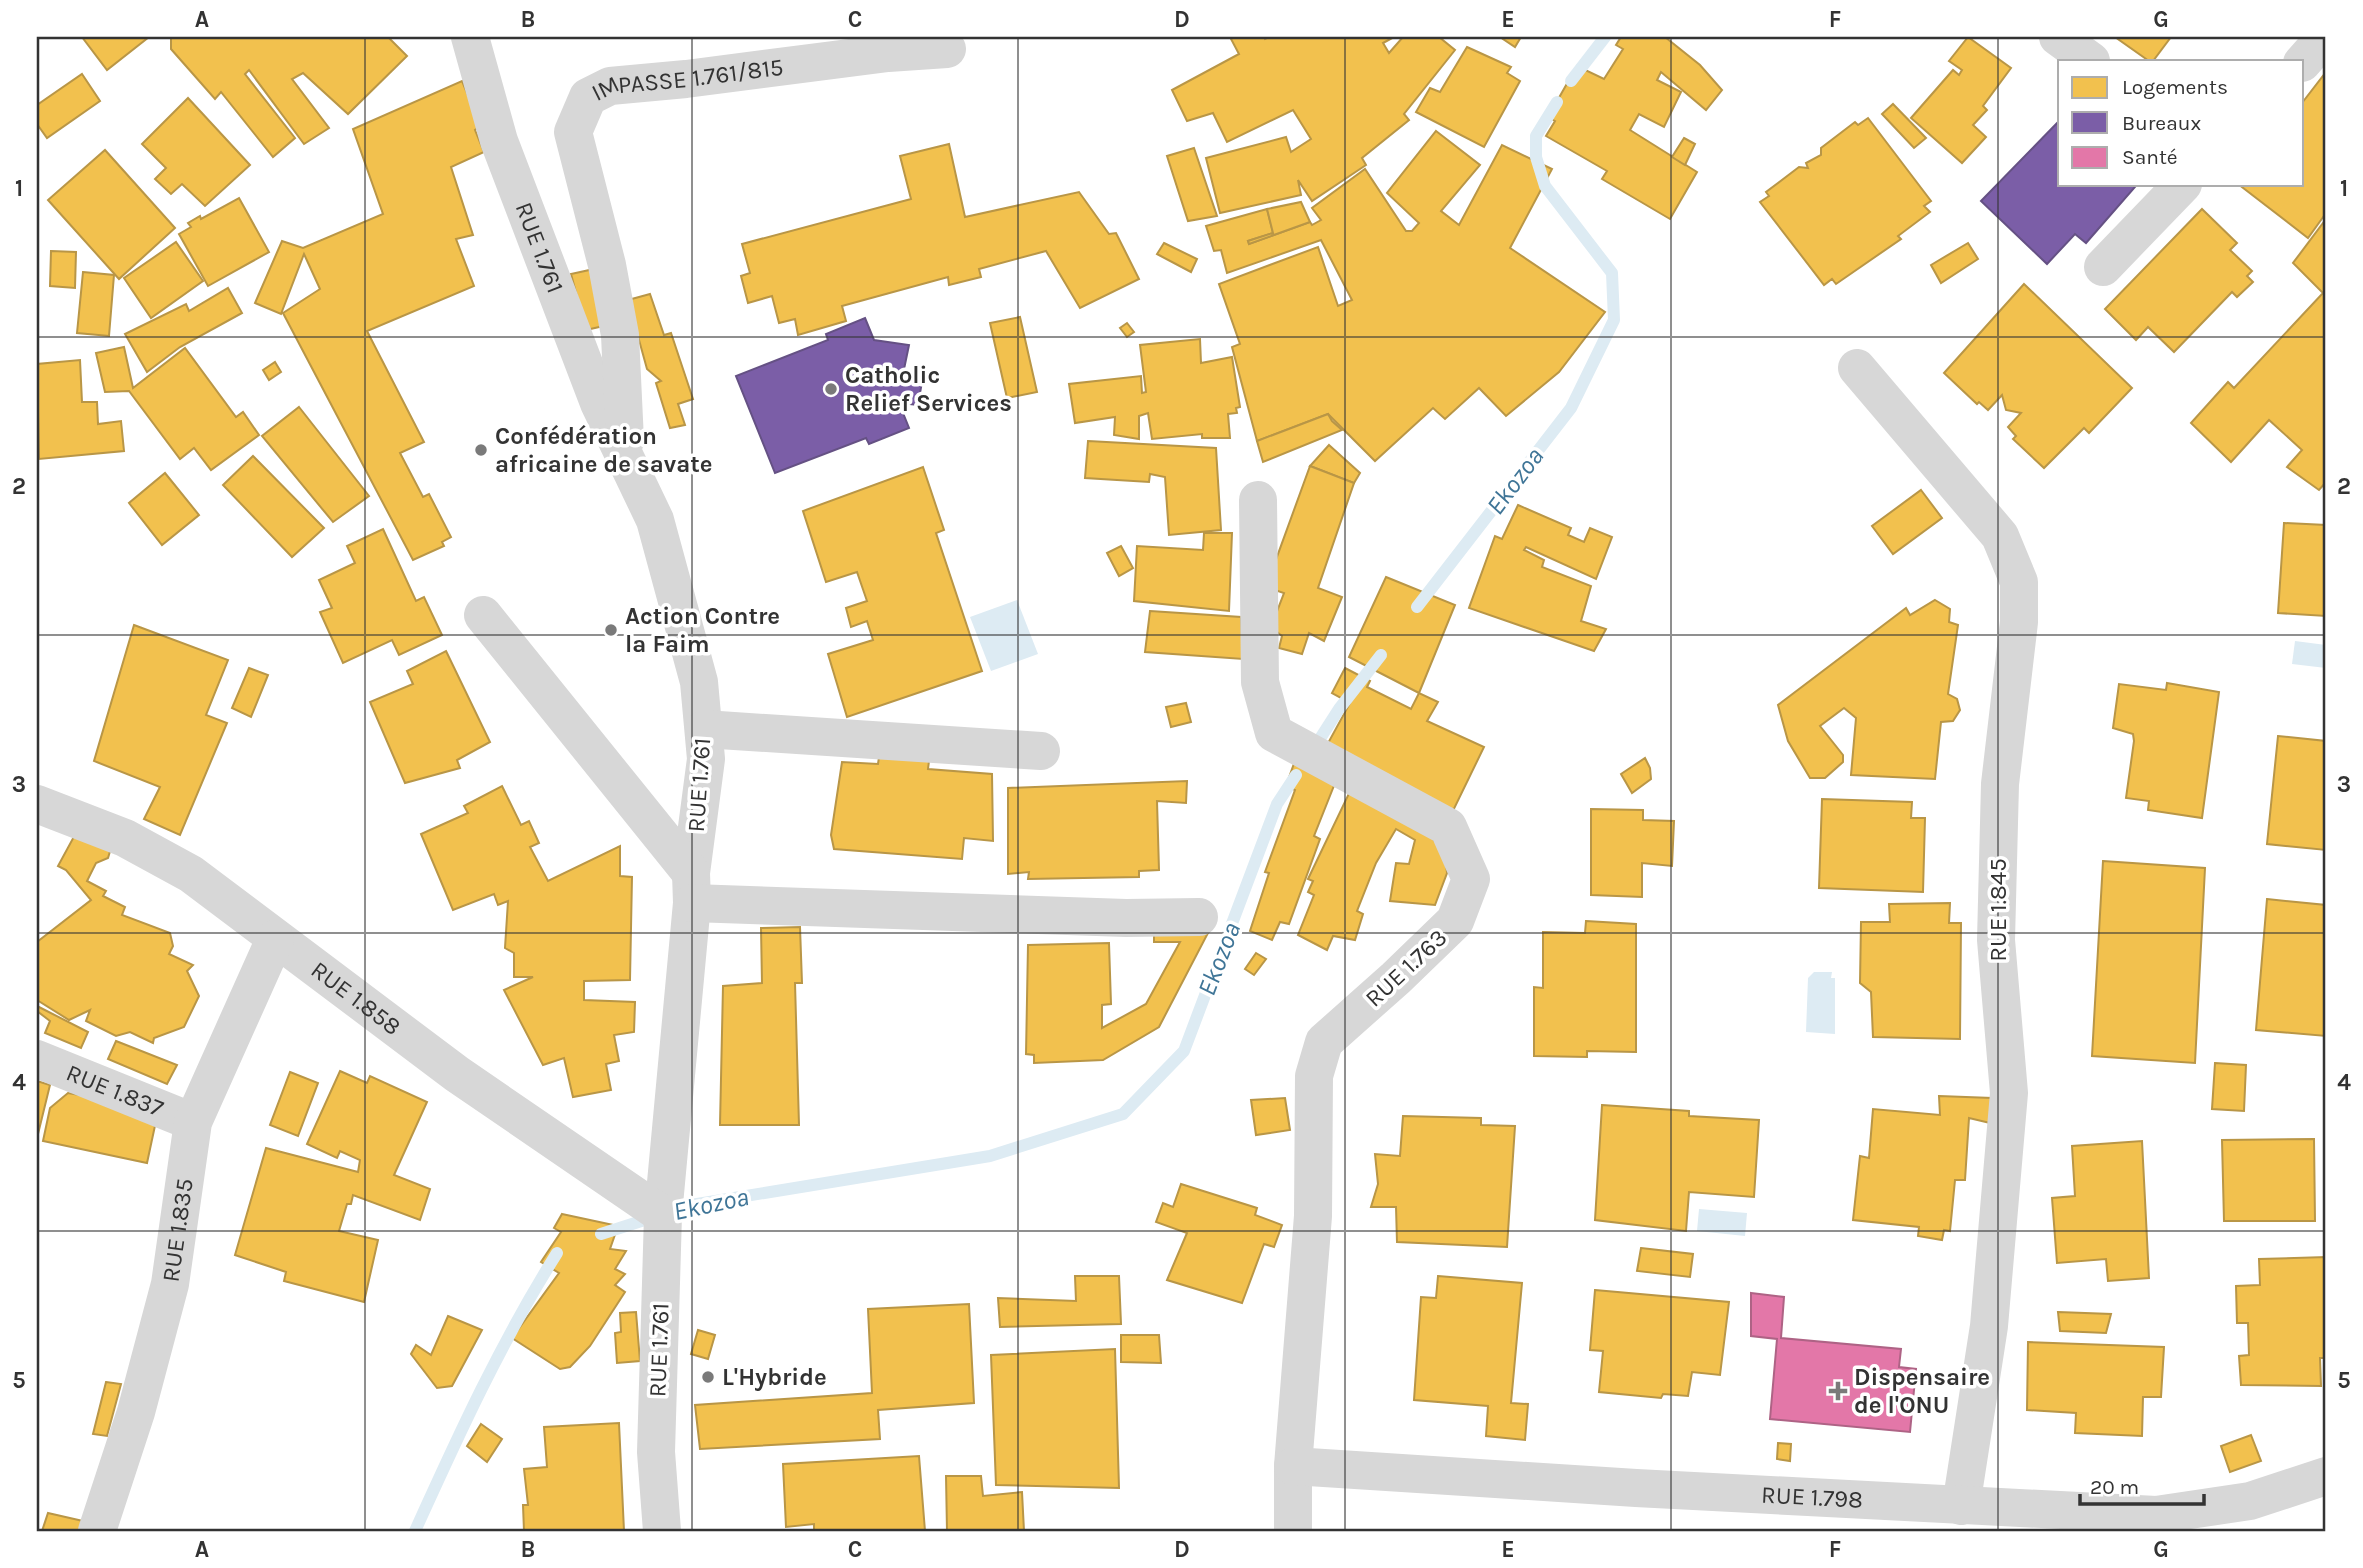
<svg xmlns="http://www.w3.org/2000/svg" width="2363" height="1568" font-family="Karla,sans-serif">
  <rect width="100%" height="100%" fill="#fff"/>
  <!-- water -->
  <g fill="#ddebf3">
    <polygon points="1017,600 1038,654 991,671 970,617"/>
    <polygon points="2295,641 2326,645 2326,668 2292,664"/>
    <polygon points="1814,972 1832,972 1831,978 1835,978 1835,1034 1806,1032 1808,978"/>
    <polygon points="1699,1209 1747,1213 1745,1236 1697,1231"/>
  </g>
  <!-- homes -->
  <g fill="#f2c14e" stroke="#b99646" stroke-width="2">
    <polygon points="82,37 149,37 107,70"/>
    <polygon points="171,37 388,37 407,56 348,114 303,73 292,79 329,128 304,144 249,70 245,74 295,138 273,157 221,92 215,99 171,49"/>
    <polygon points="1230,37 1264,37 1265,39 1269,37 1394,37 1383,43 1389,53 1403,37 1439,37 1455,50 1404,114 1409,120 1362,158 1366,165 1312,201 1298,180 1301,195 1220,213 1206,158 1286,137 1291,152 1311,139 1293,110 1227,142 1213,113 1187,121 1172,90 1239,54"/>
    <polygon points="1500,37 1521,37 1515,47"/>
    <polygon points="1621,37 1665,37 1700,65 1722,90 1706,110 1661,72 1657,80 1681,92 1664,127 1639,114 1630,130 1697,172 1670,219 1602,179 1607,171 1546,136 1555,121 1548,117 1577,66 1604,79 1623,49 1616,45"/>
    <polygon points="1968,37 2011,68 1983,106 1987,110 1973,125 1986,137 1962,163 1911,118 1953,70 1959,75 1962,70 1949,61"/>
    <polygon points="2115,37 2171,37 2153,61 2149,61"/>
    <polygon points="1467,47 1511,67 1507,73 1520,81 1484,147 1416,112 1430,88 1440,92"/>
    <polygon points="2326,72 2326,213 2308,238 2238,184 2302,184 2302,103"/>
    <polygon points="82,74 100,101 47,138 37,124 37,105"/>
    <polygon points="462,81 481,126 475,130 484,152 451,167 473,235 456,239 474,286 367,331 424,442 400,453 423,497 429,494 451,537 442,542 444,546 413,560 283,313 320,289 304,254 281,314 255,303 282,241 303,248 383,214 353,129"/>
    <polygon points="188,98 250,165 205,206 182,184 171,194 155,179 166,168 142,144"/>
    <polygon points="1893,104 1926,138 1914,148 1882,114"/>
    <polygon points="1868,118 1931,201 1924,206 1930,212 1898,236 1901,239 1836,284 1832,279 1824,285 1760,202 1769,196 1766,192 1799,167 1808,168 1806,163 1821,155 1821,148 1855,122 1858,125"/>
    <polygon points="1436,131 1480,165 1441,211 1459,225 1502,145 1552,169 1510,248 1605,312 1559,372 1506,416 1479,388 1445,419 1433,408 1375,461 1328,414 1257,441 1232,347 1240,344 1219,284 1318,247 1338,306 1352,300 1321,240 1227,273 1221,250 1214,251 1206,226 1267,209 1273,233 1248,241 1249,244 1310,222 1312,225 1321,220 1312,208 1365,169 1406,231 1412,231 1419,223 1387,193"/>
    <polygon points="1684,138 1695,144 1685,165 1672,157"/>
    <polygon points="949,144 965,217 1079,192 1109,234 1116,233 1139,279 1080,308 1046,251 979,269 981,277 949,285 948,277 842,306 846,321 798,335 795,319 779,323 772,296 748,303 741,276 750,273 742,244 911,199 900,156"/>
    <polygon points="1194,148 1217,216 1188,221 1167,156"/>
    <polygon points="105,150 175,228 119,279 48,200"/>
    <polygon points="239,198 269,252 208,286 179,234 191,227 188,223 200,216 201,219"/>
    <polygon points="1301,202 1310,222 1249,244 1248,241 1273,233 1267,209"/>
    <polygon points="2202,209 2237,243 2230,250 2252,271 2247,276 2253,282 2237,297 2232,292 2174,352 2148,327 2136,340 2105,309"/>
    <polygon points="2326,219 2326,482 2319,490 2287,467 2302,450 2269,420 2231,462 2191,423 2228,382 2234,388 2323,293 2293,263"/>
    <polygon points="176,242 203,281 151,318 124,278"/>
    <polygon points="1164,243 1197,259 1191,272 1157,254"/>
    <polygon points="1968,243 1978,259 1941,283 1931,265"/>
    <polygon points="51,251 76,252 75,288 50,286"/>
    <polygon points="594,269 608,325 586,330 571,274"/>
    <polygon points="83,272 114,275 109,336 77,333"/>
    <polygon points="2024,284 2132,388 2089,433 2084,428 2044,468 2013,439 2016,436 2008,427 2021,413 2006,410 2002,395 1988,410 1979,402 1977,404 1944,373"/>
    <polygon points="228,288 242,313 180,347 147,372 125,334 186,304 189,311"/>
    <polygon points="650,294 664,335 671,333 693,399 678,404 685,425 670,428 656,383 661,381 647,369 628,300"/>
    <polygon points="1020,317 1037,392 1007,398 990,323"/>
    <polygon points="1127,323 1134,332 1127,337 1120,328"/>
    <polygon points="1200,339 1201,363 1232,357 1240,407 1236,408 1237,413 1228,414 1230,438 1202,438 1202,434 1152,439 1148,413 1139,416 1139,439 1114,435 1115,417 1075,423 1069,384 1141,376 1142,393 1146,392 1140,345"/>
    <polygon points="124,347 133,388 185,348 236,417 243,412 259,435 211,470 194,448 180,459 129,391 105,392 96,353"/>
    <polygon points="80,360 82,402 97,402 98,424 121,421 124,451 39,459 37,364"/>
    <polygon points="275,362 281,372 269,380 263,370"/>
    <polygon points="299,407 369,496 333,522 262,436"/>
    <polygon points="1328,414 1332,421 1342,430 1263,462 1257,441"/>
    <polygon points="1088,441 1216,448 1221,530 1169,535 1165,477 1150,474 1149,482 1085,478"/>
    <polygon points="1329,445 1360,473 1354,483 1310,466"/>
    <polygon points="253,456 324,528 292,557 223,485"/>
    <polygon points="1310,466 1354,483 1318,588 1342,597 1324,641 1309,633 1302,654 1279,648 1282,636 1271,627 1284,593 1266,587"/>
    <polygon points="923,467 944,530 936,533 982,671 847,717 828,654 873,640 867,621 851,627 846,608 867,601 857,572 826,582 803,511"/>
    <polygon points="165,473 199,515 162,545 129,503"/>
    <polygon points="1921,490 1942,518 1893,554 1872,526"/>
    <polygon points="1518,505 1571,528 1568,535 1584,542 1590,528 1612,537 1596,579 1526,547 1524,550 1544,560 1542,567 1591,586 1581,621 1606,629 1594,651 1469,608 1495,536 1502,539"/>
    <polygon points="2284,523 2326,525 2326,616 2278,613"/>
    <polygon points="383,529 416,601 424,597 442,635 399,655 392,640 343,663 320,612 332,608 319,580 355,563 347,546"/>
    <polygon points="1204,533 1232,533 1229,611 1134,601 1137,546 1203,550"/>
    <polygon points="1121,546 1133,568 1119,576 1107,553"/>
    <polygon points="1386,577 1455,605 1419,693 1349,657"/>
    <polygon points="1935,600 1950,609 1949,622 1958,625 1948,694 1957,699 1960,710 1953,721 1941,722 1935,779 1851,775 1856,718 1844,708 1820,726 1843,755 1843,762 1825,778 1810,778 1788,741 1778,705 1906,608 1910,615"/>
    <polygon points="1150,611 1241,617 1243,659 1145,652"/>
    <polygon points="134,625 228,660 206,715 227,723 180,835 144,819 160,787 94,761"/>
    <polygon points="446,651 490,742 457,760 460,768 405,783 370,702 413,684 407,671"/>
    <polygon points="249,668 268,675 251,717 232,708"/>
    <polygon points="1345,668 1370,681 1367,687 1411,709 1419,693 1438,702 1427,721 1484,747 1449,819 1321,756 1350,703 1332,693"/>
    <polygon points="2167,683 2219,692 2202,818 2148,810 2149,801 2126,798 2134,741 2133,734 2113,728 2119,684 2166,690"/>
    <polygon points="1186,703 1191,722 1171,727 1166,707"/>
    <polygon points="2278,736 2326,741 2326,850 2267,844"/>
    <polygon points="1297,755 1339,773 1314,836 1320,839 1289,924 1280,922 1272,940 1250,931 1269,873 1265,872 1295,790 1286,786"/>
    <polygon points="879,757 929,761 928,769 992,774 993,841 964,838 962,859 834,849 831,835 842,762 878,764"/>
    <polygon points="1645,758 1650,768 1651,779 1632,793 1621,774"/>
    <polygon points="1187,781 1186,803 1157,801 1159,870 1139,871 1139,877 1028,879 1029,872 1008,874 1008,788"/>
    <polygon points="1353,785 1417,819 1445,854 1447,873 1435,905 1390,901 1396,863 1409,864 1415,840 1396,829 1376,863 1357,911 1363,914 1355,940 1333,936 1327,950 1298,935 1314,895 1308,892 1313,881 1308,879"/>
    <polygon points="502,786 521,825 529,821 539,843 530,847 548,881 620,846 620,876 632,877 630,980 584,981 584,1000 635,1002 634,1032 614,1035 619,1061 606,1064 611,1090 573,1097 564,1058 543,1065 504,990 533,977 514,977 514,953 505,948 508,901 498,905 494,894 453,910 421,834 468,813 464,806"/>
    <polygon points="1822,799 1912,802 1911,818 1925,818 1923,892 1819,888"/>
    <polygon points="1591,809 1643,810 1643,820 1674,821 1672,866 1642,863 1642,897 1591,895"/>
    <polygon points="77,831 111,848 108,858 96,863 87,881 106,891 103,896 125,907 122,915 170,933 173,946 169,954 193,965 187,971 199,996 184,1027 154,1038 153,1043 130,1032 116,1036 86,1021 90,1010 69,1020 37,1000 37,942 91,900 66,870 58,866"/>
    <polygon points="2103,861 2205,868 2195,1063 2092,1056"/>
    <polygon points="2267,899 2326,905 2326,1036 2256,1030"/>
    <polygon points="1950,903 1949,923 1961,923 1960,1039 1873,1037 1871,992 1860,983 1861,922 1890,922 1889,904"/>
    <polygon points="1586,921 1636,924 1636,1052 1587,1051 1587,1057 1534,1056 1534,987 1543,988 1543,932 1585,933"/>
    <polygon points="800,927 802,983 795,983 799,1125 720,1125 723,986 762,983 761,928"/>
    <polygon points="1154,930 1209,931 1159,1027 1103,1060 1034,1063 1034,1055 1026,1054 1028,945 1109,943 1111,1004 1102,1005 1102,1028 1146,1004 1180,942 1154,942"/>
    <polygon points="1256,953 1266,959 1254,975 1245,969"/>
    <polygon points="37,1006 88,1032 81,1048 45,1033 50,1021 37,1011"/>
    <polygon points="116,1041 177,1065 167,1084 108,1059"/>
    <polygon points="2215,1063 2246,1065 2244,1111 2212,1109"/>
    <polygon points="340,1071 367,1083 370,1076 427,1102 394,1175 430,1189 420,1220 353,1195 351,1204 347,1204 339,1231 378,1240 364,1302 284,1281 286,1272 235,1255 266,1148 358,1172 360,1160 340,1151 337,1158 307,1144"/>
    <polygon points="290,1072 318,1083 298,1136 270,1125"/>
    <polygon points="37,1081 50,1085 38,1134 37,1133"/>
    <polygon points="68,1093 127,1103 156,1121 147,1163 43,1141 50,1108"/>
    <polygon points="1939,1096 1992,1098 1990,1123 1969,1118 1965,1180 1955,1180 1950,1231 1944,1230 1942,1240 1918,1236 1919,1227 1853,1220 1860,1156 1869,1158 1873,1109 1940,1115"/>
    <polygon points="1285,1098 1290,1130 1256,1135 1251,1100"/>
    <polygon points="1602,1105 1689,1111 1689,1116 1759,1120 1754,1197 1689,1192 1686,1231 1595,1220"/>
    <polygon points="1403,1116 1481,1118 1481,1125 1515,1126 1507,1247 1397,1242 1396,1207 1371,1207 1378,1184 1375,1154 1400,1156"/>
    <polygon points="2314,1139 2315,1221 2224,1221 2222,1140"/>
    <polygon points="2142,1141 2149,1278 2108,1281 2106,1259 2057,1263 2052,1198 2075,1196 2072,1146"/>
    <polygon points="1181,1184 1257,1208 1255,1215 1282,1225 1274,1247 1264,1244 1242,1303 1167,1280 1187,1233 1156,1222 1163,1203 1173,1207"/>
    <polygon points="562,1214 618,1226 610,1249 626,1251 615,1269 625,1274 615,1285 625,1292 590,1346 570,1367 560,1369 512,1338 559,1273 541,1262 561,1232 554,1228"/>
    <polygon points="1641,1248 1693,1254 1690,1277 1637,1271"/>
    <polygon points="2326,1257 2326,1358 2320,1358 2321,1386 2241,1385 2239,1356 2249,1355 2248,1323 2237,1323 2236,1286 2260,1285 2259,1259"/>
    <polygon points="1075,1276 1119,1276 1121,1324 1000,1327 998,1298 1076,1301"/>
    <polygon points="1438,1276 1522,1283 1511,1403 1528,1404 1525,1440 1486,1436 1488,1406 1414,1400 1421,1297 1436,1298"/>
    <polygon points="1595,1290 1729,1302 1720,1375 1692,1372 1688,1396 1663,1394 1661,1398 1599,1392 1603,1351 1590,1350"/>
    <polygon points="969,1304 974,1403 878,1410 880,1439 700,1449 695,1405 872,1393 868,1309"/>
    <polygon points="636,1312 640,1361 617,1363 615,1333 621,1332 620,1313"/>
    <polygon points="2058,1312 2111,1314 2106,1333 2060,1331"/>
    <polygon points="448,1316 482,1330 452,1386 437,1388 411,1354 416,1345 431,1355"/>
    <polygon points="698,1330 715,1335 708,1359 691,1354"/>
    <polygon points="1121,1335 1159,1335 1161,1363 1121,1362"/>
    <polygon points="2028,1342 2164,1347 2161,1397 2143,1397 2142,1436 2075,1433 2076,1413 2027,1410"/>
    <polygon points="1115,1349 1119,1488 996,1485 991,1355"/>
    <polygon points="106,1382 121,1384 107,1436 93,1434"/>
    <polygon points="619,1423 624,1531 524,1531 523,1505 528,1505 524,1469 547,1467 544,1427"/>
    <polygon points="481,1424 502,1439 487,1462 467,1446"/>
    <polygon points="2251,1435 2261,1461 2230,1472 2221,1446"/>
    <polygon points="1778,1443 1791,1444 1790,1461 1777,1459"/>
    <polygon points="919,1456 925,1531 814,1531 814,1524 786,1527 783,1464"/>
    <polygon points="946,1476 981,1476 983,1496 1022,1492 1024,1531 947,1531"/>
    <polygon points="48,1513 83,1521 80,1531 42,1531"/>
  </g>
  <!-- offices -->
  <g fill="#7b5ea7" stroke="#655184" stroke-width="2">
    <polygon points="2060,120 2060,184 2131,184 2135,187 2086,243 2075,234 2047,264 1981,201"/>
    <polygon points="865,318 874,340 909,345 903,374 923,376 918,405 899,403 909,428 869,444 866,438 775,473 736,376 828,340 826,334"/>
  </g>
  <!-- health -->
  <polygon fill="#e377a8" stroke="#ae6385" stroke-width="2" points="1751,1293 1784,1297 1781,1338 1901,1349 1899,1367 1916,1369 1910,1432 1770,1419 1777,1339 1751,1336"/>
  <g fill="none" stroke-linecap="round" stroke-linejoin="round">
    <!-- stream -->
    <g stroke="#ddebf3" stroke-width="12">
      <polyline points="1571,81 1605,37"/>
      <polyline points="1417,607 1571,408 1614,320 1612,273 1545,186 1536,157 1536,136 1557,102"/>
      <polyline points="1314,748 1339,709 1381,655"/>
      <polyline points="601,1234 691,1205 990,1156 1123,1114 1184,1051 1277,804 1296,775"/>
      <path d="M415,1531C458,1436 501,1342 557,1253"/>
    </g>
    <!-- minor -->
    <g stroke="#d7d7d7" stroke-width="38">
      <path id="s1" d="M470,37L499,141L599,403L655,520L699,682L706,759L691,873L692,903L663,1215L656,1452L662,1531"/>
      <polyline points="2058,37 2091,61"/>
      <polyline points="2302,63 2325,37"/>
      <polyline points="2103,267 2183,184"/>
      <polyline points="1857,368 2000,536 2019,582 2019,622 2000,784 1996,940 2009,1093 1989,1326 1961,1506"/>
      <path id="s2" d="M625,441L620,335L607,265L573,132L588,97L610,86L686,79L888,53L947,49"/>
      <polyline points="1258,500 1260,682 1274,733 1448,827 1471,879 1455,921 1396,978 1324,1042 1314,1076 1313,1216 1293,1466 1293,1531"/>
      <polyline points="483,615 691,873"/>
      <polyline points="704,729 1041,751"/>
      <path id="s3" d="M37,804L125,838L191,874L457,1074L663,1215"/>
      <polyline points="692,903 1126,918 1199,917"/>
      <path id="s4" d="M37,1059L193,1122"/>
      <path id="s5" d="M1293,1466L1636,1488L2156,1515L2250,1501L2326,1476"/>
      <path id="s6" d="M97,1531L136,1412L170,1284L193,1122L275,939"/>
    </g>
  </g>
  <!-- grid -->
  <path fill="none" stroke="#333" stroke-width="2" stroke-opacity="0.55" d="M365,37V1531M692,37V1531M1018,37V1531M1345,37V1531M1671,37V1531M1998,37V1531M37,337H2326M37,635H2326M37,933H2326M37,1231H2326"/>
  <!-- markers -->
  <g fill="#7a7a7a" stroke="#fff" stroke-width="2.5">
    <circle cx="831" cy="389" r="7"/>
    <circle cx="481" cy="450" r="7"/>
    <circle cx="611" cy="630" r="7"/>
    <circle cx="708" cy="1377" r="7"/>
    <path d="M1834.5 1380.5h7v7h7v7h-7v7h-7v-7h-7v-7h7z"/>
  </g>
  <g text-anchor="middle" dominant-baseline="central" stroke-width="7" stroke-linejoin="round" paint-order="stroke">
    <!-- street labels -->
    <g font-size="24" fill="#333" stroke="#fff">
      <text stroke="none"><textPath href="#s2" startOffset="455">IMPASSE 1.761/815</textPath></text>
      <text stroke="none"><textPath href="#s1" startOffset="222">RUE 1.761</textPath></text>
      <text transform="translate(699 785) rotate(-86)">RUE 1.761</text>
      <text transform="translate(1998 910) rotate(-90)">RUE 1.845</text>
      <text transform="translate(1406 968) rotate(-43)">RUE 1.763</text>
      <text stroke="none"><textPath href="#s3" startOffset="376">RUE 1.858</textPath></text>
      <text stroke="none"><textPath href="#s4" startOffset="84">RUE 1.837</textPath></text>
      <text stroke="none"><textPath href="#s6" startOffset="312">RUE 1.835</textPath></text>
      <text transform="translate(659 1350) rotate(-88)">RUE 1.761</text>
      <text stroke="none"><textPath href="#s5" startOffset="520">RUE 1.798</textPath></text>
    </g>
    <!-- poi labels -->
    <g font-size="24" font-weight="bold" fill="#333" stroke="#fff" text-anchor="start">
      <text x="845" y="375">Catholic<tspan x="845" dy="28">Relief Services</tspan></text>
      <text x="495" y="436">Confédération<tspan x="495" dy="28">africaine de savate</tspan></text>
      <text x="625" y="616">Action Contre<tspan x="625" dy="28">la Faim</tspan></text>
      <text x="722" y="1377">L'Hybride</text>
      <text x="1854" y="1377">Dispensaire<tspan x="1854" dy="28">de l'ONU</tspan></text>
    </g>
    <!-- water labels -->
    <g font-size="26" font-style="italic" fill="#3f7597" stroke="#fff">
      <text transform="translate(1515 481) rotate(-53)">Ekozoa</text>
      <text transform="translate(1219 959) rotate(-69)">Ekozoa</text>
      <text transform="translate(711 1204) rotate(-12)">Ekozoa</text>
    </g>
  </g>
  <!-- border -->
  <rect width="2363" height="1568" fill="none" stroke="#ffffff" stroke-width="77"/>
  <!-- legend -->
  <rect x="2058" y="60" width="245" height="126" fill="#ffffff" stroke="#adadad" stroke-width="2"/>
  <rect x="2072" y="77" width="35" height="21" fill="#f2c14e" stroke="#adadad" stroke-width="2"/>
  <text x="2122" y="94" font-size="21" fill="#333333">Logements</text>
  <rect x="2072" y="112" width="35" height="21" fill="#7b5ea7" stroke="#adadad" stroke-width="2"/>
  <text x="2122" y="130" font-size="21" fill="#333333">Bureaux</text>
  <rect x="2072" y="147" width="35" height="21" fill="#e377a8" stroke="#adadad" stroke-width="2"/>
  <text x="2122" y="164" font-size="21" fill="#333333">Santé</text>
  <!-- scale -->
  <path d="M2080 1494v10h124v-10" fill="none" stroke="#333333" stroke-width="3.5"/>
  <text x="2090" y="1494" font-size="21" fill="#333333" stroke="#ffffff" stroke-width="5" paint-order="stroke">20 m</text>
  <rect x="38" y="38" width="2286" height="1492" fill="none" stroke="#333" stroke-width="2.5"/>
  <g font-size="23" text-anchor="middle" font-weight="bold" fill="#333">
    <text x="202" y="27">A</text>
    <text x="528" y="27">B</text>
    <text x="855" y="27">C</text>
    <text x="1182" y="27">D</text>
    <text x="1508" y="27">E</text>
    <text x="1835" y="27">F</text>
    <text x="2161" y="27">G</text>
    <text x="19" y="196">1</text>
    <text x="2344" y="196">1</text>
    <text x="19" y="494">2</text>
    <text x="2344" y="494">2</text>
    <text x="19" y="792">3</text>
    <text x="2344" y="792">3</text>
    <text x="19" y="1090">4</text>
    <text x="2344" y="1090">4</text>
    <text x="19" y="1388">5</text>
    <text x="2344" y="1388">5</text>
    <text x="202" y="1557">A</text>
    <text x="528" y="1557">B</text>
    <text x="855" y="1557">C</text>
    <text x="1182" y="1557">D</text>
    <text x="1508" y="1557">E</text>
    <text x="1835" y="1557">F</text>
    <text x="2161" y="1557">G</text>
  </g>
</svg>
